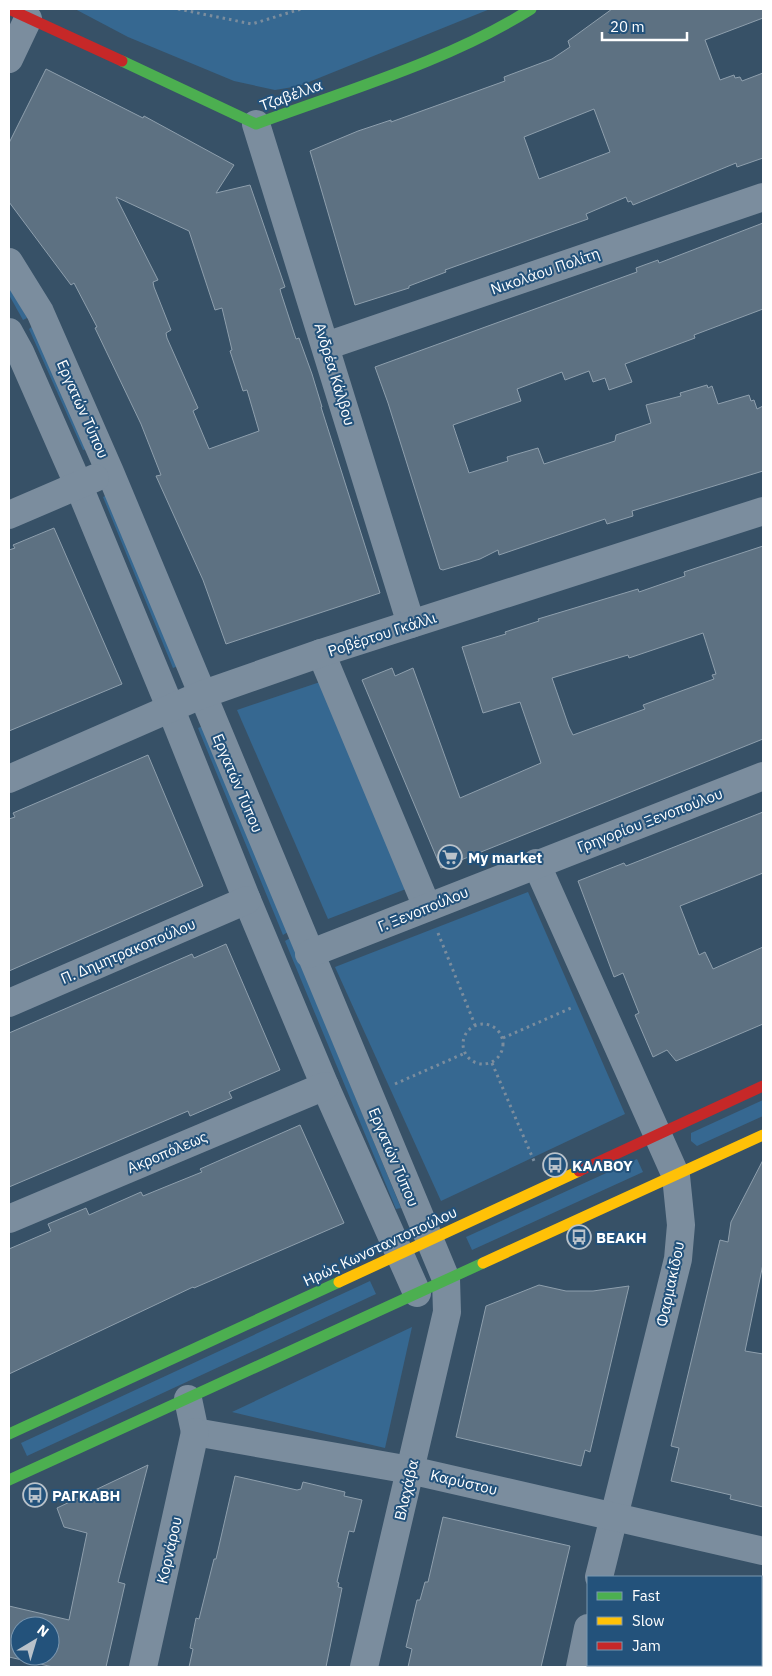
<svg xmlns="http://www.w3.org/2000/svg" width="772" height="1676" font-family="'IBM Plex Sans',sans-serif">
  <rect width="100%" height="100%" fill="#375167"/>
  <!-- green -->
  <g fill="#366891">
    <polygon points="75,9 490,9 299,86 275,90 234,81 128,37"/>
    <polygon points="9,284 27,318 23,320 9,295"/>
    <polygon points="33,326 88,449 83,450 29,329"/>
    <polygon points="107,495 178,666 173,668 103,497"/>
    <polygon points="320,682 406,889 328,919 237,710"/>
    <polygon points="203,726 288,932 283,935 198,728"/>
    <polygon points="528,892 625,1114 441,1201 335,967"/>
    <polygon points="290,938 401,1208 396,1209 285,941"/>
    <polygon points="763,1100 763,1116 697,1146 691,1141 691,1133"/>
    <polygon points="637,1159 643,1172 472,1250 466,1237"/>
    <polygon points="370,1281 376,1294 27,1456 21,1443"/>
    <polygon points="412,1327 385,1448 232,1412"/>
  </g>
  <!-- building -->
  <g fill="#5d7182" stroke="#8e9fad" fill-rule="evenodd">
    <path d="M612,9H763V18L705,40L720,80L734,75L735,78L740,77L742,81L763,73V158L737,167L736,163L633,205L631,201L628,202L626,197L586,214L588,219L445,270L446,272L409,286V288L355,305L310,151L358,131L391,120V122L505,81L504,77L552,59L570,47L568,41ZM594,109L610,152L539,179L524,137Z"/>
    <path d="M46,69L143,118L144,116L234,165L216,193L250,185L285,287L280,289L281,293L296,339L299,338L312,374L322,407H321L380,593L226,644L203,580L156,476L161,475L141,424L95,328L97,327L74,283L71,285L9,202V143ZM116,197L189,231L215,310L222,308L232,350L230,351L243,391L247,390L259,431L209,449L193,411L198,408L167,338L166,333L171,330L154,287L153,282L158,280Z"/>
    <polygon points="763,223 763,309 694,335 695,338 625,364 632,382 609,390 605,378 593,382 589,371 565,380 562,372 517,389 521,401 453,425 469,473 508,461 507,457 538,448 544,464 615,441 616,435 651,423 646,405 681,396 680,393 707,385 708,388 712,386 718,404 749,395 751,401 754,400 757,409 763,406 763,471 632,511 633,516 607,524 605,519 499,555 498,550 480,559 443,570 440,569 388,403 375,367 637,272 636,268 658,260 659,263"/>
    <polygon points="54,528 122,684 9,731 9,550 15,548 13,545"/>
    <path d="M763,546V739L441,868L362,680L392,668L395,676L413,668L460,798L541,763L520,702L483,713L462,647L506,634L505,632L539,621L538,619L638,589L639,592L685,576L684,572ZM703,633L716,674L712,675L714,679L643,705L645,709L573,735L569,727L552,678L628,655L629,658Z"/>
    <polygon points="148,755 203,886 9,971 9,819 15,817 13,813"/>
    <polygon points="763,812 763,873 680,906 699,955 705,952 713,969 763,947 763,1024 676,1061 667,1050 653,1057 635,1015 639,1013 623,973 614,977 578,881 624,863 626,866"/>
    <polygon points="226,944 280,1070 229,1092 232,1098 190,1116 188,1111 9,1187 9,1033 192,954 194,958"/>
    <polygon points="300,1125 344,1223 194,1288 193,1287 9,1374 9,1249 51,1231 48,1224 86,1208 89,1215 141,1192 143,1196 165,1187 202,1172 200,1169"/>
    <polygon points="763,1160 763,1264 745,1351 763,1354 763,1507 730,1499 731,1495 671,1481 679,1448 671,1446 720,1240 728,1242 731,1222"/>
    <polygon points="539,1285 566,1291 593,1291 629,1286 590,1452 585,1450 581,1466 456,1437 486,1306"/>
    <path d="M148,1465L118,1582L125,1584L106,1667H53L9,1657V1606L69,1620L87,1533L64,1527L57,1508ZM20,1626H50V1656H20Z"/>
    <polygon points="235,1476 297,1490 301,1489 303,1482 345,1492 344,1496 362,1500 354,1532 349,1531 337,1582 339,1583 338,1587 342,1588 326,1667 189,1667 193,1649 190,1648 196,1618 199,1619 214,1559 216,1559"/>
    <polygon points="443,1517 570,1546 541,1667 408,1667 412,1649 406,1647 417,1600 420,1600 425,1582 428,1582"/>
  </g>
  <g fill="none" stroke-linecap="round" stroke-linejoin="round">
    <!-- path -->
    <g stroke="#7b8d9e" stroke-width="3" stroke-dasharray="2.5 4" stroke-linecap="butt">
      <polyline points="178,9 252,24 301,9"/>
      <polyline points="438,933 475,1025"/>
      <circle cx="483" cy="1044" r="20"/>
      <polyline points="503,1038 571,1008"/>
      <polyline points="492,1063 534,1161"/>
      <polyline points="395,1084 465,1053"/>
    </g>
    <!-- street -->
    <g stroke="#7b8d9e" stroke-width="28">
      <polyline points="9,59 28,19"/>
      <polyline points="256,124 411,624"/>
      <polyline points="9,262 40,312 110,472 446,1279 447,1312 364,1667"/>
      <polyline points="9,332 20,352 78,484 170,707 247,900 325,1086 417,1293"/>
      <polyline points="326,346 763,197"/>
      <polyline points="9,515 95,478"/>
      <polyline points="321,653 427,907"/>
      <polyline points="9,779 201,695 321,653 763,511"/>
      <polyline points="536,863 676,1176 681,1225 678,1259 599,1577"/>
      <polyline points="309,954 763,776"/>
      <polyline points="9,1003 247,900"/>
      <polyline points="9,1219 325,1086"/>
      <polyline points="188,1399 195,1432 410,1470 763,1551"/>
      <polyline points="143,1667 195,1432"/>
      <polyline points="580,1667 588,1628"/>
    </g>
    <!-- fast -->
    <g stroke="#4caf50" stroke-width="11">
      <path d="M122,61L256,124C345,91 451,60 531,9"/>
      <polyline points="9,1434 339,1282"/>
      <polyline points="9,1480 483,1263"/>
    </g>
    <!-- slow -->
    <g stroke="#ffc107" stroke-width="11">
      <polyline points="483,1263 763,1135"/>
      <polyline points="339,1282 579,1171"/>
    </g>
    <!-- jam -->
    <g stroke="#c62828" stroke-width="11">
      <polyline points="9,9 122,61"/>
      <polyline points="579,1171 763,1086"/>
    </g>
  </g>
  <!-- icons -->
  <defs>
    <g id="supermarket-ring" transform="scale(1.25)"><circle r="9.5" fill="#23527b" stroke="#b9c2ca" stroke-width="1.5"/><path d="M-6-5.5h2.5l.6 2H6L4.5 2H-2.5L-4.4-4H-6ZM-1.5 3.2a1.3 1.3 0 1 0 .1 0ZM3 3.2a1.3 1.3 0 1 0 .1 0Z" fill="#b9c2ca"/></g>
    <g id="bus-ring" transform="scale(1.25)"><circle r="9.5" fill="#23527b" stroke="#b9c2ca" stroke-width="1.5"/><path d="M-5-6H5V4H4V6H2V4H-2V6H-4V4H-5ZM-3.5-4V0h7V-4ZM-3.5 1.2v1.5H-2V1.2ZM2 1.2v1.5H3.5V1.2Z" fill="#b9c2ca"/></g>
  </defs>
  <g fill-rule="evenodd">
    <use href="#supermarket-ring" x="450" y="857"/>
    <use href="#bus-ring" x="555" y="1165"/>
    <use href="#bus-ring" x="579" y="1237"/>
    <use href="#bus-ring" x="35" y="1495"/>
  </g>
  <g text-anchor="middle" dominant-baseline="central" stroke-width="4" stroke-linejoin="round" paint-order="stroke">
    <!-- street labels -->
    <g font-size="15" fill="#fff" stroke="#23527b">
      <text transform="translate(291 95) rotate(-20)">Τζαβέλλα</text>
      <text transform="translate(545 271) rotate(-19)">Νικολάου Πολίτη</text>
      <text transform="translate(335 374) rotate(73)">Ανδρέα Κάλβου</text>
      <text transform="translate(83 409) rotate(66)">Εργατών Τύπου</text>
      <text transform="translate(382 634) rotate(-18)">Ροβέρτου Γκάλλι</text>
      <text transform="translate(238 783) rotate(67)">Εργατών Τύπου</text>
      <text transform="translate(650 820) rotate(-21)">Γρηγορίου Ξενοπούλου</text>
      <text transform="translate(423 909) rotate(-22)">Γ. Ξενοπούλου</text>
      <text transform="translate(128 951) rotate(-23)">Π. Δημητρακοπούλου</text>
      <text transform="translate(167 1152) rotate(-23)">Ακροπόλεως</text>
      <text transform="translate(394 1157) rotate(67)">Εργατών Τύπου</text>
      <text transform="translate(380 1246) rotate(-25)">Ηρώς Κωνσταντοπούλου</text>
      <text transform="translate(670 1284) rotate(-78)">Φαρμακίδου</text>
      <text transform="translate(464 1482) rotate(13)">Καρύστου</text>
      <text transform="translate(406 1490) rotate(-77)">Βλαχάβα</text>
      <text transform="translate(169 1550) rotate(-77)">Κορνάρου</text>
    </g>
    <!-- poi labels -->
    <g font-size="15" font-weight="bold" fill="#fff" stroke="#23527b" text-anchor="start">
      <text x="468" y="857">My market</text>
      <text x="572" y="1165">ΚΑΛΒΟΥ</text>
      <text x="596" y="1237">ΒΕΑΚΗ</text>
      <text x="52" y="1495">ΡΑΓΚΑΒΗ</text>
    </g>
  </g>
  <!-- border -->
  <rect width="772" height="1676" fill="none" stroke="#ffffff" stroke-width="20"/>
  <!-- legend -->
  <rect x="587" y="1576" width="175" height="90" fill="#23527b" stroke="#7b97b0"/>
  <rect x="597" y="1592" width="25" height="8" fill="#4caf50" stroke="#7b97b0"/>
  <text x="632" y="1601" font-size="15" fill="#ffffff">Fast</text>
  <rect x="597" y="1617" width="25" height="8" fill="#ffc107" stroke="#7b97b0"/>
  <text x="632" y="1626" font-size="15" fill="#ffffff">Slow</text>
  <rect x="597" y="1642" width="25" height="8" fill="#c62828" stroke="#7b97b0"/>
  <text x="632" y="1651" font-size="15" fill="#ffffff">Jam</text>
  <!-- north arrow -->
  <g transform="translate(35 1641) rotate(38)"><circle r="24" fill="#23527b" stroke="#7b97b0"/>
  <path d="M0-4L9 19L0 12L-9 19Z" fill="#b9c2ca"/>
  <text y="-8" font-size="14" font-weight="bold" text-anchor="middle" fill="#ffffff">N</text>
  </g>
  <!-- scale -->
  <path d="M602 32v8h85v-8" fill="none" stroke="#ffffff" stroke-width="2.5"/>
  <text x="610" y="32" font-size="15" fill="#ffffff" stroke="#23527b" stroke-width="4" paint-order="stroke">20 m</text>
</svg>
